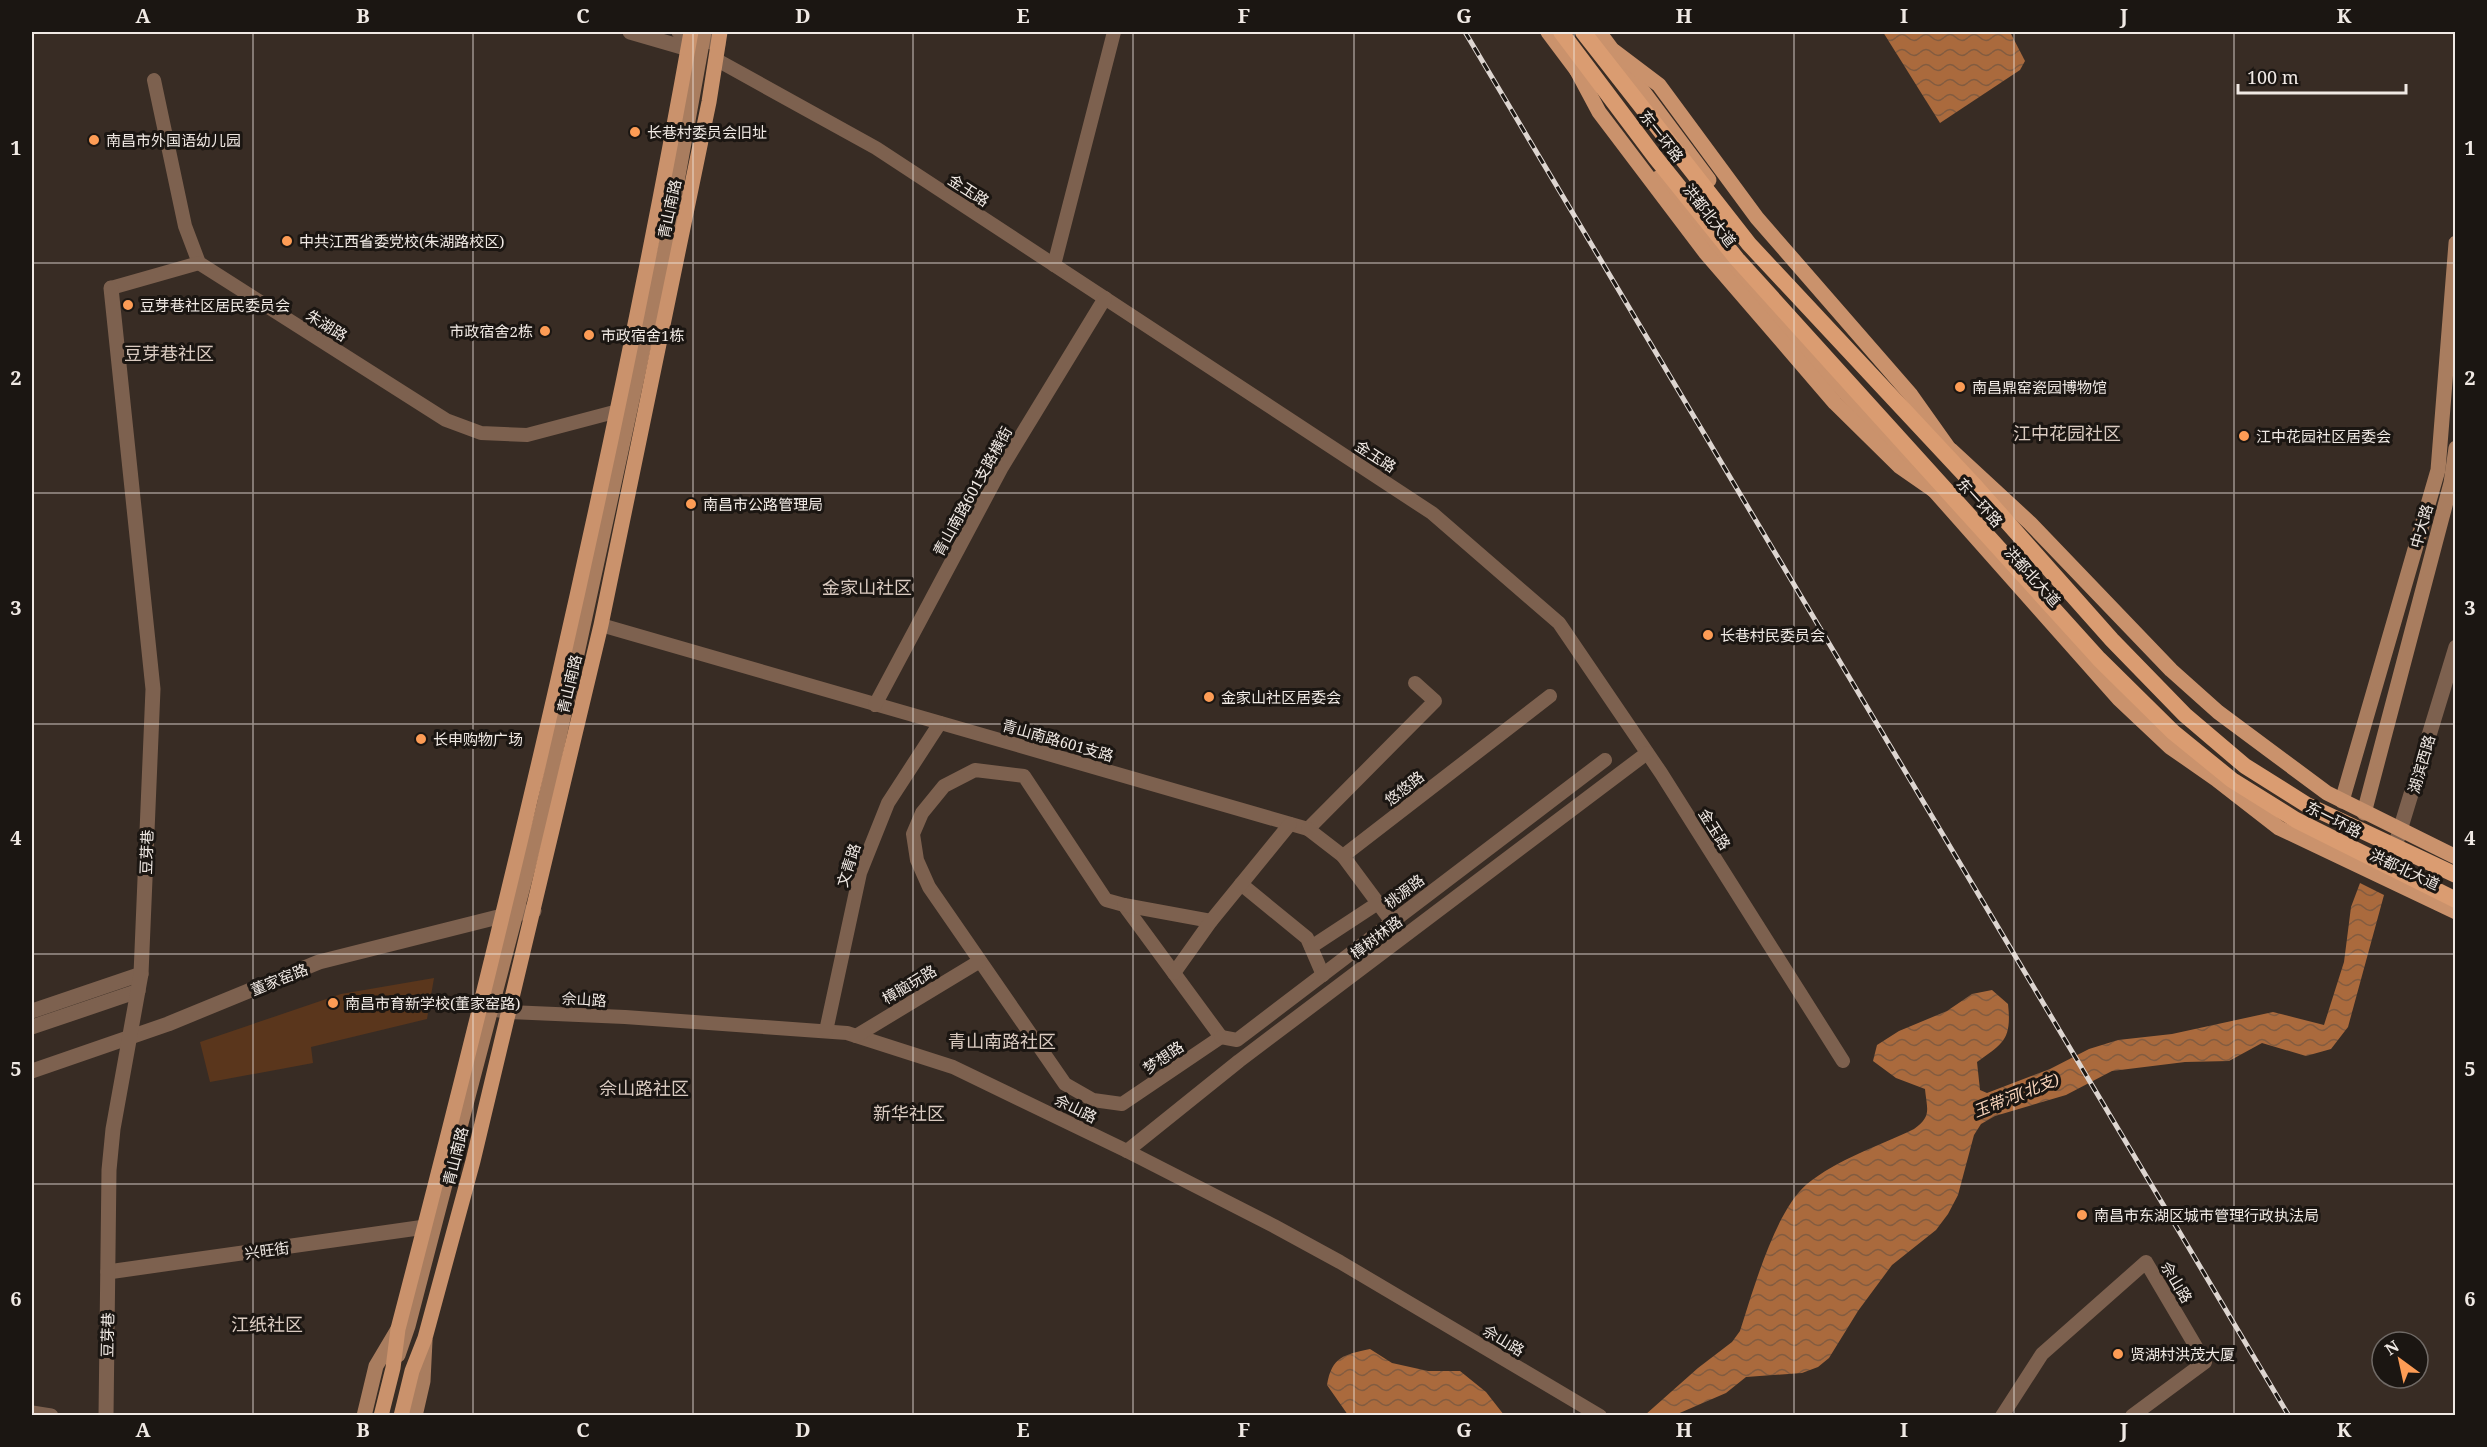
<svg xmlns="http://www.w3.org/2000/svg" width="2487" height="1447" font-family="'Noto Serif','Noto Sans SC',serif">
  <defs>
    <pattern id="water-waves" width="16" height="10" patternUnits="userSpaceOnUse" patternTransform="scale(1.5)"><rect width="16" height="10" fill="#aa6a3d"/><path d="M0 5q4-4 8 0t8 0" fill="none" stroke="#835c40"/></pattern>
  </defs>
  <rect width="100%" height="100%" fill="#382c24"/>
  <!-- grass -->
  <polygon fill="#5a361c" points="434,978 427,1019 311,1047 313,1063 210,1082 200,1042 341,994"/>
  <!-- water -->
  <g fill="url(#water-waves)">
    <polygon points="1883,32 2010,32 2025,61 2020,70 1940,123"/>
    <path d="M2360,883L2384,895L2348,1027L2331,1049L2306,1056L2262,1043L2229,1061L2185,1062L2112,1071L2066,1095L1995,1116L1981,1124L1974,1135L1958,1195L1948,1214L1936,1230L1892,1265L1858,1311L1829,1358L1818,1367L1802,1373L1746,1377L1726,1393L1675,1415H1645L1698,1368L1732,1342L1740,1331C1753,1291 1775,1211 1807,1184C1838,1159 1879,1146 1914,1129C1932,1116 1927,1110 1925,1089L1896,1078L1873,1061L1877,1045L1899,1031L1947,1011L1972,994L1992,990L2008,1004C2012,1040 2003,1043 1977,1062L1980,1090L1987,1093L2050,1069L2089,1049L2118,1040L2172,1034L2273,1012L2324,1025L2344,962L2351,907Z"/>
    <path d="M1370,1349L1392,1363L1428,1371H1460L1486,1392L1504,1415H1348L1327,1385C1332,1356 1344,1355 1370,1349Z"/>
  </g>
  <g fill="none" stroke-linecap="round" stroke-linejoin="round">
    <!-- minor -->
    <g stroke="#7d614f" stroke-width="14">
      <polyline points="717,60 876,148 1432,513 1559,623 1661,773 1843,1061"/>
      <polyline points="154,80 185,226 199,263 446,420 481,433 527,435 618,411"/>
      <polyline points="1054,265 1114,32"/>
      <polyline points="111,288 199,263"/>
      <polyline points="601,625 1308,829 1435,701 1415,683"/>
      <polyline points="875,705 1002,467 1105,298"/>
      <polygon points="975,770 1024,776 1106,900 1124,905 1221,1037 1122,1104 1093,1100 1065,1084 929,887 917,860 913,834 922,813 944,786"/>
      <polyline points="1308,829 1343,856"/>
      <polyline points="1241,884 1307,938 1323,975"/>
      <polyline points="1124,905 1211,921"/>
      <polyline points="1392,922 1343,856 1550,696"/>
      <polyline points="1311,947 1378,903"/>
      <polyline points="1174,973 1211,921 1290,824"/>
      <polyline points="483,1008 509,1012 625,1017 847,1033 953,1067 1127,1151 1274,1226 1340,1262 1600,1416"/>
      <polyline points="826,1031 860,873 888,803 940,723"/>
      <polyline points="856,1036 980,961"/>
      <polyline points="1221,1037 1237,1040 1605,760"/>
      <polyline points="1127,1151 1239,1061 1647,753"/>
      <polyline points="2002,1416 2042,1354 2146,1262 2205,1362 2132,1416"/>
    </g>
    <!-- tertiary -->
    <g stroke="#7d614f" stroke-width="15">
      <polyline points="630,32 699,52"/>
      <polyline points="679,32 718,44"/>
      <polyline points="2386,876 2456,647"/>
      <polyline points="32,1011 141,974"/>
      <polyline points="32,1027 138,991"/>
      <polyline points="32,1071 168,1024 319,962 502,916 534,911"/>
      <polyline points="108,1272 425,1227"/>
      <polyline points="32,1413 51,1416"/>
      <polyline points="106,1416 109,1170 113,1129 141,974 153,689 111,288"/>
    </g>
    <!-- secondary -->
    <g stroke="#a97d5f" stroke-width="15">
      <polyline points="2342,801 2438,470 2456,243"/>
      <polyline points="2364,813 2451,483 2456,448"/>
      <polyline points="398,1355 408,1326 544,806 665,248 704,32"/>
      <polyline points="364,1416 376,1366 398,1329"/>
      <polyline points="415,1416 423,1381 425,1341"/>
    </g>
    <!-- primary -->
    <g stroke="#ca926c" stroke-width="15">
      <polyline points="1548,32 1584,80"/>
      <polyline points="1599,32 1709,180"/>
      <polyline points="1658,178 1721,259 1892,443 2119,699 2170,747 2216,779 2279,828 2456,912"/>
      <polyline points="1951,450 2030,523 2171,670 2218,712 2327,793 2456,857"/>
      <path d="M381,1416L393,1368L398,1329C510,900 613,468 691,32"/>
      <polyline points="401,1416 412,1371 425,1338 473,1161 601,625 709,102 720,32"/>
    </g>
    <!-- rail casing -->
    <g stroke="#ddd5d0" stroke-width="5">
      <polyline id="rail" points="1465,32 2289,1416"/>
    </g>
    <!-- rail -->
    <use href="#rail" stroke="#1b1612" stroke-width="3" stroke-dasharray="9" stroke-linecap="butt"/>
    <!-- primary-bridge -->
    <g stroke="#ca926c" stroke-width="15">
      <polyline points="1614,51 1659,85 1757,218 1911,395 1955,457"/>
      <polyline points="1576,69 1599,112 1705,252 1835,403 1899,466 1955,505"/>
    </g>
    <!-- trunk-bridge -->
    <g stroke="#da9c71" stroke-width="16">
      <polyline points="1561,32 1655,157 1737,259 2099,659 2173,732 2232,780 2296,820 2456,900"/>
      <polyline points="1583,32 1749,244 1976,487 2112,640 2185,715 2245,766 2307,805 2456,875"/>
    </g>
  </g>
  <!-- grid -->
  <path fill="none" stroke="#f0e9e4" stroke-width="1.5" stroke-opacity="0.55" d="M253,32V1416M473,32V1416M693,32V1416M913,32V1416M1133,32V1416M1354,32V1416M1574,32V1416M1794,32V1416M2014,32V1416M2234,32V1416M32,263H2456M32,493H2456M32,724H2456M32,954H2456M32,1184H2456"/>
  <!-- markers -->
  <g fill="#fd9c55" stroke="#1b1612" stroke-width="2">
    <circle cx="635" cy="132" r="6"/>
    <circle cx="94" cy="140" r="6"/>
    <circle cx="287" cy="241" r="6"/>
    <circle cx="128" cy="305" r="6"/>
    <circle cx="545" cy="331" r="6"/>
    <circle cx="589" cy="335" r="6"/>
    <circle cx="1960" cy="387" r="6"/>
    <circle cx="2244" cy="436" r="6"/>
    <circle cx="691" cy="504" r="6"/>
    <circle cx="1708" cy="635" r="6"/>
    <circle cx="1209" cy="697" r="6"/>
    <circle cx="421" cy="739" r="6"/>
    <circle cx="333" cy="1003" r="6"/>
    <circle cx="2082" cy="1215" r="6"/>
    <circle cx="2118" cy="1354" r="6"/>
  </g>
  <g text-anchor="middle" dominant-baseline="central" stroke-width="6" stroke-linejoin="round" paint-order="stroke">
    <!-- poi labels -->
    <g font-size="15" fill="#f0e9e4" stroke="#1b1612" text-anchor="start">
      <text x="647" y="132">长巷村委员会旧址</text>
      <text x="106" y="140">南昌市外国语幼儿园</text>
      <text x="299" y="241">中共江西省委党校(朱湖路校区)</text>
      <text x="140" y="305">豆芽巷社区居民委员会</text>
      <text x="533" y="331" text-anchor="end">市政宿舍2栋</text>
      <text x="601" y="335">市政宿舍1栋</text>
      <text x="1972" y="387">南昌鼎窑瓷园博物馆</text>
      <text x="2256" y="436">江中花园社区居委会</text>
      <text x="703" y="504">南昌市公路管理局</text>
      <text x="1720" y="635">长巷村民委员会</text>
      <text x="1221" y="697">金家山社区居委会</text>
      <text x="433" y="739">长申购物广场</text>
      <text x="345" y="1003">南昌市育新学校(董家窑路)</text>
      <text x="2094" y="1215">南昌市东湖区城市管理行政执法局</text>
      <text x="2130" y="1354">贤湖村洪茂大厦</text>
    </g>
    <!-- street labels -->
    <g font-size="15" fill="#f0e9e4" stroke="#1b1612">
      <text transform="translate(1662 136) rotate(52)">东一环路</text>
      <text transform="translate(969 190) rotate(33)">金玉路</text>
      <text transform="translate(669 209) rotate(-78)">青山南路</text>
      <text transform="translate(1710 215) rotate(52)">洪都北大道</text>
      <text transform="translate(327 325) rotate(32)">朱湖路</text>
      <text transform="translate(1376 456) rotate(33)">金玉路</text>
      <text transform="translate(972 491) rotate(-61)">青山南路601支路横街</text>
      <text transform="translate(1980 502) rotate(48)">东一环路</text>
      <text transform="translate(2421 526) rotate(-74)">中大路</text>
      <text transform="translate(2033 576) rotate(48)">洪都北大道</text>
      <text transform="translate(569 684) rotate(-77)">青山南路</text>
      <text transform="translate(1058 740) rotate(16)">青山南路601支路</text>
      <text transform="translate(2421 764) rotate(-74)">湖滨西路</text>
      <text transform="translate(1404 788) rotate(-38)">悠悠路</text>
      <text transform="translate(2334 819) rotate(27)">东一环路</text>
      <text transform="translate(1715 829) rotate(58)">金玉路</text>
      <text transform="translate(146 852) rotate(-88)">豆芽巷</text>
      <text transform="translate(848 865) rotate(-72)">文青路</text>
      <text transform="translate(2405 869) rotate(25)">洪都北大道</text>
      <text transform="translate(1404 891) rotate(-37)">桃源路</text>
      <text transform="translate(1376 937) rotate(-37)">樟树林路</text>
      <text transform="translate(279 979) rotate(-22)">董家窑路</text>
      <text transform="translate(909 984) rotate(-31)">樟脑玩路</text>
      <text transform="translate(584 999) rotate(3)">佘山路</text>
      <text transform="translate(1163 1057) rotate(-34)">梦想路</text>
      <text transform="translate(1076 1108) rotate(26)">佘山路</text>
      <text transform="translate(455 1156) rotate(-76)">青山南路</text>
      <text transform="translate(267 1250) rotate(-8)">兴旺街</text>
      <text transform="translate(2177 1282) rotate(59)">佘山路</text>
      <text transform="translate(107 1335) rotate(-89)">豆芽巷</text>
      <text transform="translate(1504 1340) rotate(31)">佘山路</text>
    </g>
    <!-- water labels -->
    <g font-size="16" font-style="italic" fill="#f8d4bb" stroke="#1b1612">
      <text transform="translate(2016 1095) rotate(-22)">玉带河(北支)</text>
    </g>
    <!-- quarter labels -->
    <g font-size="18" fill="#dacbc1" stroke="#1b1612">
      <text x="169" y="353">豆芽巷社区</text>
      <text x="2067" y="433">江中花园社区</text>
      <text x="867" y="587">金家山社区</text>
      <text x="1002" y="1041">青山南路社区</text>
      <text x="644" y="1088">佘山路社区</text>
      <text x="909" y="1113">新华社区</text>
      <text x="267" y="1324">江纸社区</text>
    </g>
  </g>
  <!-- border -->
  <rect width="2487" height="1447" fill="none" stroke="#1b1612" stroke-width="66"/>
  <!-- north arrow -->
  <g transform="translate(2400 1360) rotate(327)"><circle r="28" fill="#1b1612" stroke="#706a66" stroke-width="1.5"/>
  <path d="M0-4.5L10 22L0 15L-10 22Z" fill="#fd9c55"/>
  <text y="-9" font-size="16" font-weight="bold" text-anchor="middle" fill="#f0e9e4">N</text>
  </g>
  <!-- scale -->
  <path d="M2238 84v9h168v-9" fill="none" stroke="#f0e9e4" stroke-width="3"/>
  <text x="2247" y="84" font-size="18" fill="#f0e9e4" stroke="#1b1612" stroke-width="4.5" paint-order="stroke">100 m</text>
  <rect x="33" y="33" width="2421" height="1381" fill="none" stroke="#f0e9e4" stroke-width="2"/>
  <g font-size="20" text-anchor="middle" font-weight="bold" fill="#f0e9e4">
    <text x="143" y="23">A</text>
    <text x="363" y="23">B</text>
    <text x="583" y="23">C</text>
    <text x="803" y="23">D</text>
    <text x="1023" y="23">E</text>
    <text x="1244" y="23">F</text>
    <text x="1464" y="23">G</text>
    <text x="1684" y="23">H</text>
    <text x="1904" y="23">I</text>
    <text x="2124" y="23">J</text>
    <text x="2344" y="23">K</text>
    <text x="16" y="155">1</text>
    <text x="2470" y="155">1</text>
    <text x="16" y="385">2</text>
    <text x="2470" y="385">2</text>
    <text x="16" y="615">3</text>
    <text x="2470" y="615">3</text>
    <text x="16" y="845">4</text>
    <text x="2470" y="845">4</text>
    <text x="16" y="1076">5</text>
    <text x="2470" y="1076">5</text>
    <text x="16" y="1306">6</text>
    <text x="2470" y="1306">6</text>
    <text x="143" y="1437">A</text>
    <text x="363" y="1437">B</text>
    <text x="583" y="1437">C</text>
    <text x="803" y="1437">D</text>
    <text x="1023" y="1437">E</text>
    <text x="1244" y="1437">F</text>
    <text x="1464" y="1437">G</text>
    <text x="1684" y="1437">H</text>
    <text x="1904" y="1437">I</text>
    <text x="2124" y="1437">J</text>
    <text x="2344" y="1437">K</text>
  </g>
</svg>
